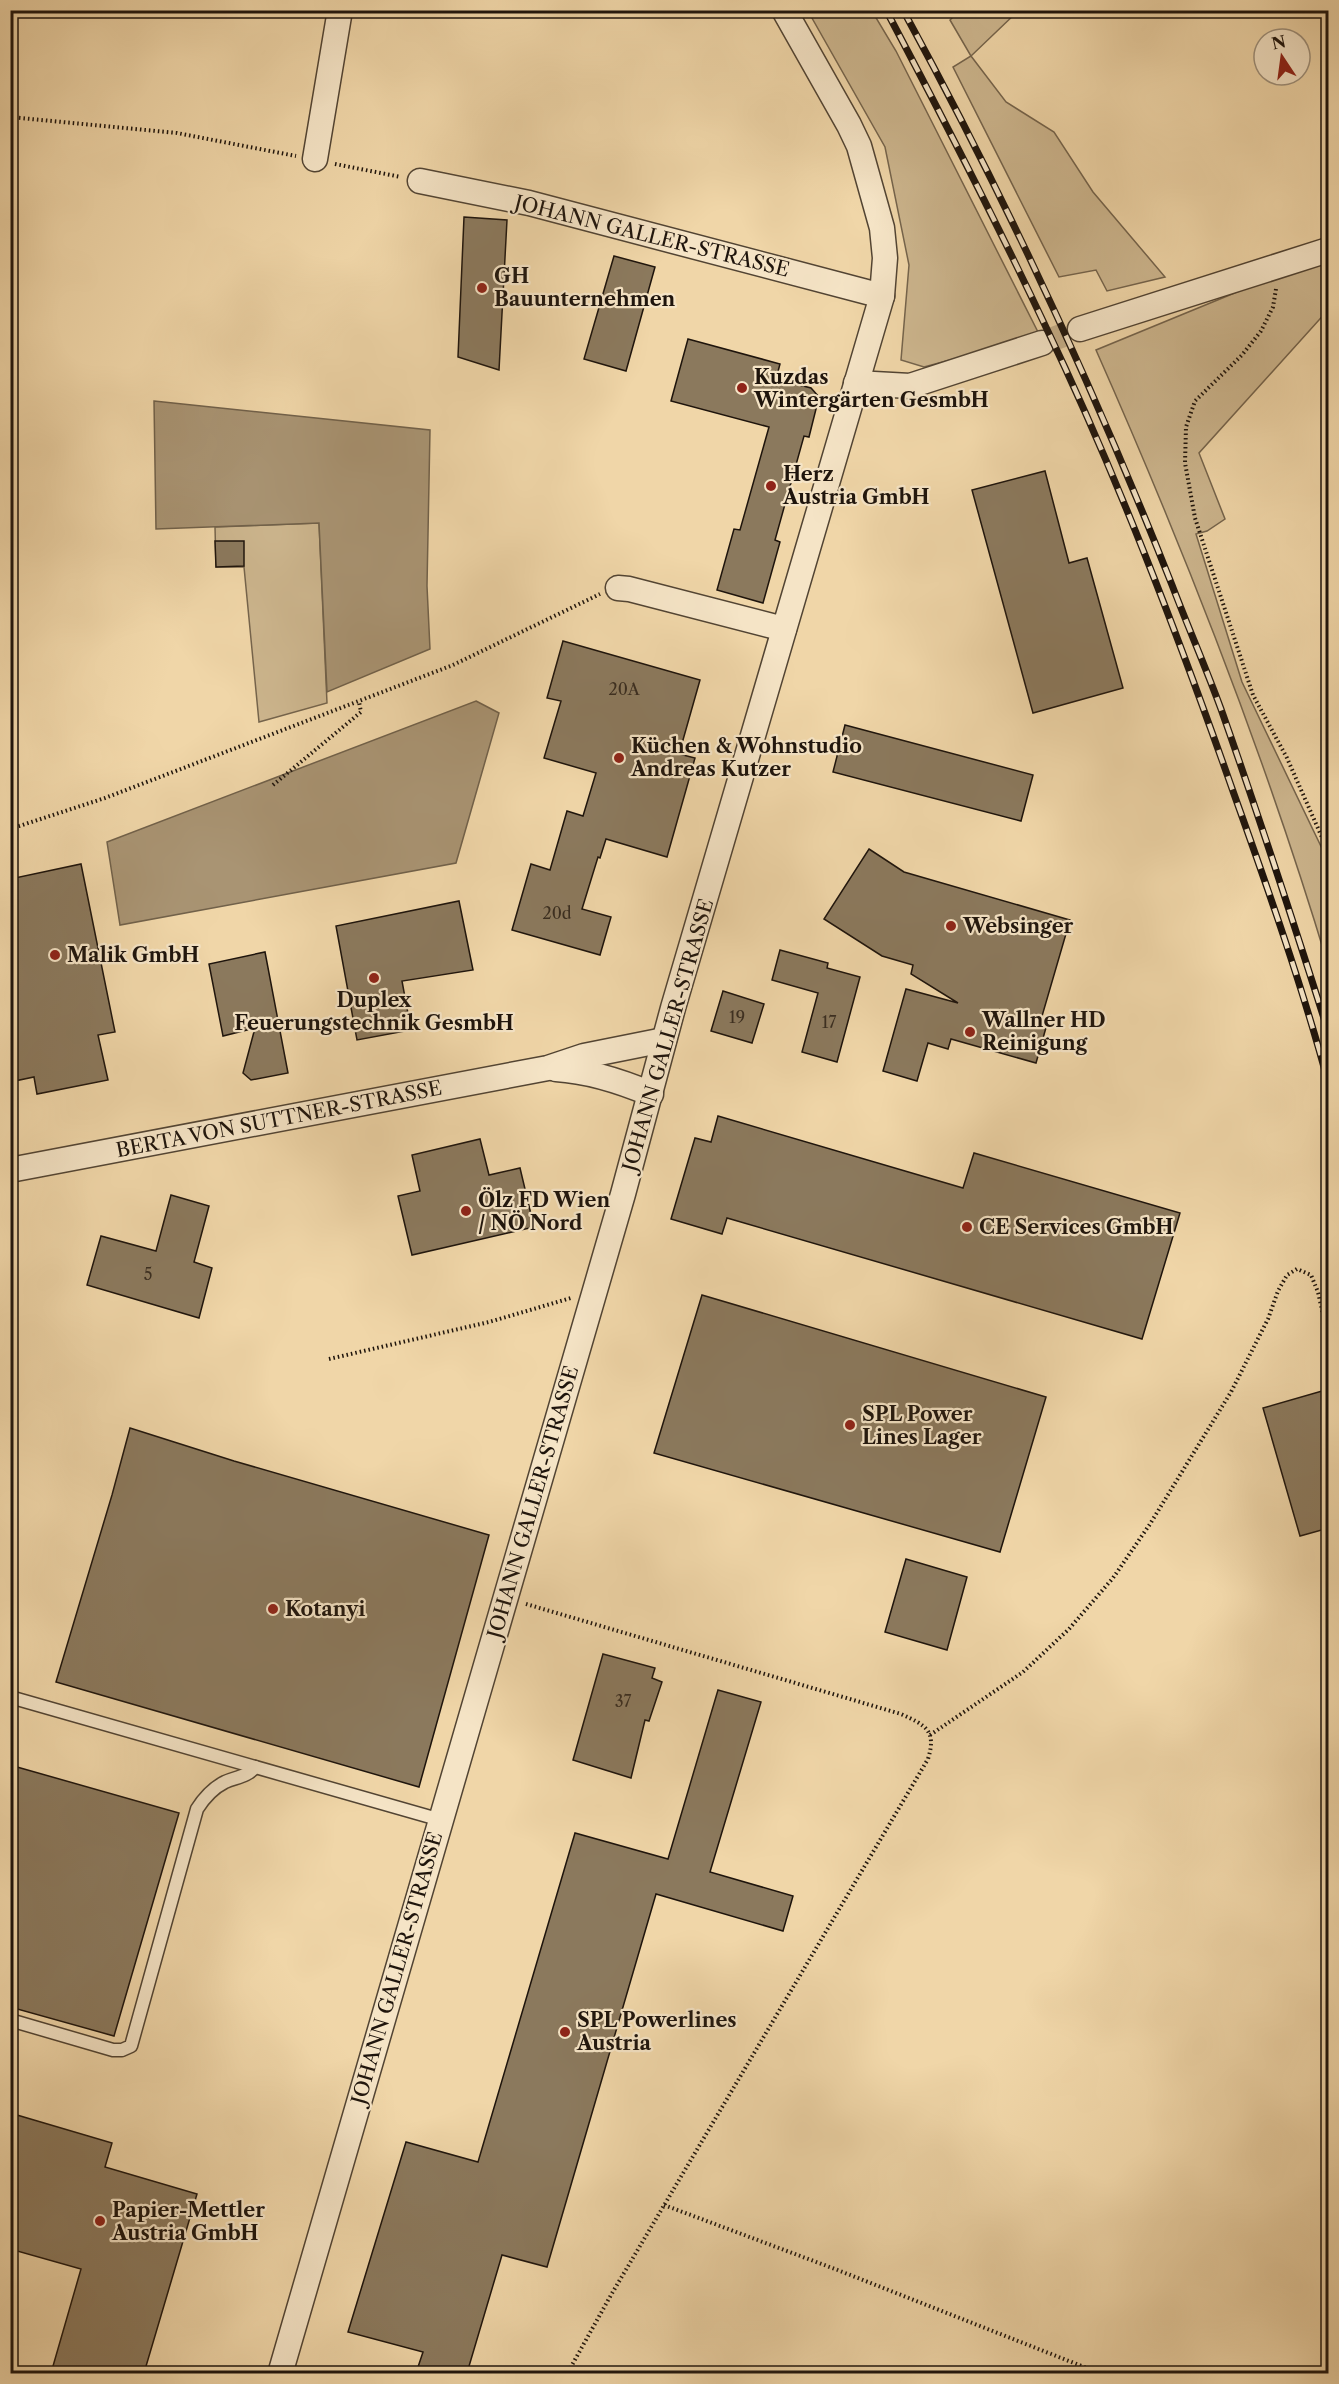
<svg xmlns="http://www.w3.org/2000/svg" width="1339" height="2384" font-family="'Libre Caslon Text',serif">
  <rect width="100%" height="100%" fill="#f0d6a8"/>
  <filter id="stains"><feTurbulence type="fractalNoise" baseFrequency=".00333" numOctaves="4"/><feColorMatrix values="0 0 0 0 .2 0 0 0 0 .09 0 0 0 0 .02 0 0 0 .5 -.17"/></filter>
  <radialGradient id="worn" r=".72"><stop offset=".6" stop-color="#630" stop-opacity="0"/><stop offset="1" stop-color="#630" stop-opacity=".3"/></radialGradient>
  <!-- green -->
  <g fill="#ccb58d" stroke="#75644c" stroke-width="1.5">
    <polygon points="960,10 1018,11 971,56 1006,102 1054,132 1093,192 1165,277 1107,291 1096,270 1059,277 953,67 971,56 950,20"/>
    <polygon points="808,11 872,11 896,51 1040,336 924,367 901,360 909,265 885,147"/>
    <path d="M1328,258V310L1199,453L1225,519L1207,531L1196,534L1242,682L1328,861V965C1265,755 1185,551 1096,350L1254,285Z"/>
    <polygon points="319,523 327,703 259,722 244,567 216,567 215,527"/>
  </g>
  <!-- water -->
  <g fill="#a99473" stroke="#71614a" stroke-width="1.5">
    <polygon points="154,401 430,430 427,586 430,649 327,692 319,523 156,529"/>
    <polygon points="476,701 499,713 456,863 120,925 107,842"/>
  </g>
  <!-- building -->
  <g fill="#8b795d" stroke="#1e140c" stroke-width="1.5">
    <polygon points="464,217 507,220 499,370 458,357"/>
    <polygon points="614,256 655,267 626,371 584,359"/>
    <polygon points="688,339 780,364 776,379 811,388 819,397 809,437 804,436 775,540 780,542 763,603 717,590 734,529 740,530 769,427 671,401"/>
    <polygon points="1045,471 1069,563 1087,558 1123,688 1033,713 972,490"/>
    <polygon points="215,541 244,541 244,566 216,567"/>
    <polygon points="563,641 700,680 679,754 695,758 667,857 606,839 600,858 598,857 582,909 611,917 600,955 512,930 531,864 550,870 567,811 583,816 596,773 544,758 561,701 547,698"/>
    <polygon points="845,725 1033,775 1021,821 833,772"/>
    <polygon points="869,849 904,872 1070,920 1040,1023 1047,1024 1036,1063 951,1039 948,1049 928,1043 917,1081 883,1071 906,989 958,1003 911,974 913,965 882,956 824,919"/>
    <polygon points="81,864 115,1032 98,1035 108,1080 37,1094 34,1077 10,1082 10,879"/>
    <polygon points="459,901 473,970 402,981 411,1030 357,1040 336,926"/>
    <polygon points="780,950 828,963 827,968 860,977 837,1062 802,1052 818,993 772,980"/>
    <polygon points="265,952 288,1073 251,1080 243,1073 255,1028 223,1036 209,964"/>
    <polygon points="723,991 764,1004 752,1043 711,1031"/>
    <polygon points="718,1116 963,1188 974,1153 1180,1213 1142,1339 727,1218 722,1234 671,1219 695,1138 711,1142"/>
    <polygon points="480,1139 489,1175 520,1168 534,1227 412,1255 398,1196 420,1191 412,1155"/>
    <polygon points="171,1195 209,1206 194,1262 212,1268 199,1318 87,1285 101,1236 156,1251"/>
    <polygon points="702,1295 1046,1397 1000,1552 654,1453"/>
    <polygon points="1329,1389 1329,1528 1300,1536 1263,1408"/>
    <polygon points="130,1428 234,1461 489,1535 419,1787 56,1682 112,1495"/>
    <polygon points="906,1559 967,1577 947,1650 885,1632"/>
    <polygon points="603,1654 655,1668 652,1678 662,1682 649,1721 645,1720 631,1778 573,1760"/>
    <polygon points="718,1690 761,1702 710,1872 793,1896 783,1931 656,1894 547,2267 502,2255 467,2373 416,2373 423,2352 348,2332 406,2142 478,2162 575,1833 668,1859"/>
    <polygon points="10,1765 179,1813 114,2036 10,2007"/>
    <polygon points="17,2115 112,2143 105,2167 197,2194 144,2373 51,2373 81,2269 10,2249 10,2135"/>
  </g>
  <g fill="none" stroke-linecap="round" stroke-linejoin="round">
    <!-- minor-tunnel -->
    <polyline stroke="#c6af89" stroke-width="24" stroke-dasharray="24 12" stroke-linecap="butt" points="1042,343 1080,329"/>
    <!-- service casing -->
    <g stroke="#524433" stroke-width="15">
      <g id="service">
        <polyline points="10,1697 441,1820"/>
        <path d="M10,2020L113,2050H122L131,2046L197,1809C204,1798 213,1788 225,1782C236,1777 247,1777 255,1767"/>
      </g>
    </g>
    <!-- minor casing -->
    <g stroke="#524433" stroke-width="27">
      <g id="minor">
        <polyline points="315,159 340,10"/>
        <polyline points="420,181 529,203 882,296"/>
        <polyline points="1080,329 1328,250"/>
        <polyline points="856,383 910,386 1042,343"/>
        <polyline points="618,588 629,589 784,629"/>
        <path d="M556,1069C589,1071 620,1081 651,1094"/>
        <polyline points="10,1170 548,1068 584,1056 664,1040"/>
        <polyline points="280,2374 623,1194 673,1008 882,296 885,258 882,228 859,146 849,125 784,10"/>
      </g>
    </g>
    <!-- path -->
    <g stroke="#1e140c" stroke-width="4" stroke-dasharray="1.5 3" stroke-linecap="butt">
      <polyline points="10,117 177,133 296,156"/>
      <polyline points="335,164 401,177"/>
      <polyline points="1276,289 1273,307 1261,331 1242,355 1195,401 1186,427 1185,463 1195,518 1253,695 1287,758 1328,851"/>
      <polyline points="273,785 361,712 359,702"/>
      <polyline points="10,829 105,798 453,665 600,594"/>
      <polyline points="329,1359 489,1322 571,1298"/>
      <path d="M526,1604L901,1714C925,1725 937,1730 928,1759L611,2295L567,2374"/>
      <polyline points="930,1735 1023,1672 1069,1629 1113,1578 1150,1524 1231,1392 1268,1319 1278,1291 1287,1275 1297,1269 1311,1275 1318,1292 1328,1337"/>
      <polyline points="664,2205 835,2269 1102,2374"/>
    </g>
    <!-- service -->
    <use href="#service" stroke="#f5e4c6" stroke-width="12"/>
    <!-- minor -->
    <use href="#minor" stroke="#f5e4c6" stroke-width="24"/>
    <!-- rail casing -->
    <g stroke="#1e140c" stroke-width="7">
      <g id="rail">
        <path d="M886,10C941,114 994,217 1044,323C1117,475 1178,635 1234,794C1268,889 1302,985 1328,1082"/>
        <path d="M903,10C1005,197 1094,388 1172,585C1188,627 1206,668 1221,709C1259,816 1294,924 1328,1031"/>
      </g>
    </g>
    <!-- rail -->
    <use href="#rail" stroke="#f5e4c6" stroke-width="4.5" stroke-dasharray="14" stroke-linecap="butt"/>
  </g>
  <!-- markers -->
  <g fill="#8f2418" stroke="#f5e4c6" stroke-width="2">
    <circle cx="482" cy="288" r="6"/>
    <circle cx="742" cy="388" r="6"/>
    <circle cx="771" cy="486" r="6"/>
    <circle cx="619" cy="758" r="6"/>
    <circle cx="951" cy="926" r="6"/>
    <circle cx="55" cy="955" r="6"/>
    <circle cx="374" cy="978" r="6"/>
    <circle cx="970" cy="1032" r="6"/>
    <circle cx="466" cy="1211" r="6"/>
    <circle cx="967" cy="1227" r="6"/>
    <circle cx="850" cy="1425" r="6"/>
    <circle cx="273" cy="1609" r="6"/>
    <circle cx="565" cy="2032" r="6"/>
    <circle cx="100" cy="2221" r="6"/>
  </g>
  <g text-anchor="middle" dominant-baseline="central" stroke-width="4.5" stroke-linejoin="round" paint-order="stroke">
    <!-- number labels -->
    <g font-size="16" fill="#392d20">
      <text x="624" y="689">20A</text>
      <text x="557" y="913">20d</text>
      <text x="737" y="1017">19</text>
      <text x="829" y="1022">17</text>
      <text x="148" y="1274">5</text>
      <text x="623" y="1701">37</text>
    </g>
    <!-- street labels -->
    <g font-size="20" fill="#1e140c" stroke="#f5e4c6">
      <text transform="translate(652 236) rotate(14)">JOHANN GALLER-STRASSE</text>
      <text transform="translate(668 1035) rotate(-74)">JOHANN GALLER-STRASSE</text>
      <text transform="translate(279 1119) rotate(-11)">BERTA VON SUTTNER-STRASSE</text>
      <text transform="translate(533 1502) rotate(-74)">JOHANN GALLER-STRASSE</text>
      <text transform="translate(397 1968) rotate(-74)">JOHANN GALLER-STRASSE</text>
    </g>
    <!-- poi labels -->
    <g font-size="20" font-weight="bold" fill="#1e140c" stroke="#f5e4c6" text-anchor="start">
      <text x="494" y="276">GH<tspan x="494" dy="23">Bauunternehmen</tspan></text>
      <text x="754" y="377">Kuzdas<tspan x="754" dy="23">Wintergärten GesmbH</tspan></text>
      <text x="783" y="474">Herz<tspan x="783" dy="23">Austria GmbH</tspan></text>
      <text x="631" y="746">Küchen &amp; Wohnstudio<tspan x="631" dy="23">Andreas Kutzer</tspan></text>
      <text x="963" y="926">Websinger</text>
      <text x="67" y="955">Malik GmbH</text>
      <text x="374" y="1000" text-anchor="middle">Duplex<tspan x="374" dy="23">Feuerungstechnik GesmbH</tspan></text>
      <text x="982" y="1020">Wallner HD<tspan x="982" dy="23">Reinigung</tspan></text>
      <text x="478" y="1200">Ölz FD Wien<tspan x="478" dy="23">/ NÖ Nord</tspan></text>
      <text x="979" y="1227">CE Services GmbH</text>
      <text x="862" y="1414">SPL Power<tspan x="862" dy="23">Lines Lager</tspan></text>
      <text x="285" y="1609">Kotanyi</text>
      <text x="577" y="2020">SPL Powerlines<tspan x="577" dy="23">Austria</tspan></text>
      <text x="112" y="2210">Papier-Mettler<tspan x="112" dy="23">Austria GmbH</tspan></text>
    </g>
  </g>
  <!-- margin -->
  <rect width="1339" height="2384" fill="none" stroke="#f0d6a8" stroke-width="36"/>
  <rect x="12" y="12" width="1315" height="2360" fill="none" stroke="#1e140c" stroke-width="3"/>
  <rect x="18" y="18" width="1303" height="2348" fill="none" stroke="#1e140c" stroke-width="1.5"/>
  <!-- north arrow -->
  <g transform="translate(1282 57) rotate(347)"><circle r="28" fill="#f5e4c6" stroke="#9f917c" stroke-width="1.5"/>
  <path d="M0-4.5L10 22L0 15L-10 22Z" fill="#8f2418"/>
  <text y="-9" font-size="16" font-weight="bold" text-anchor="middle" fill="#1e140c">N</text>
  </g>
  <rect width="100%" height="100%" filter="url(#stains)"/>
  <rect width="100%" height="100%" fill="url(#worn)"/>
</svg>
